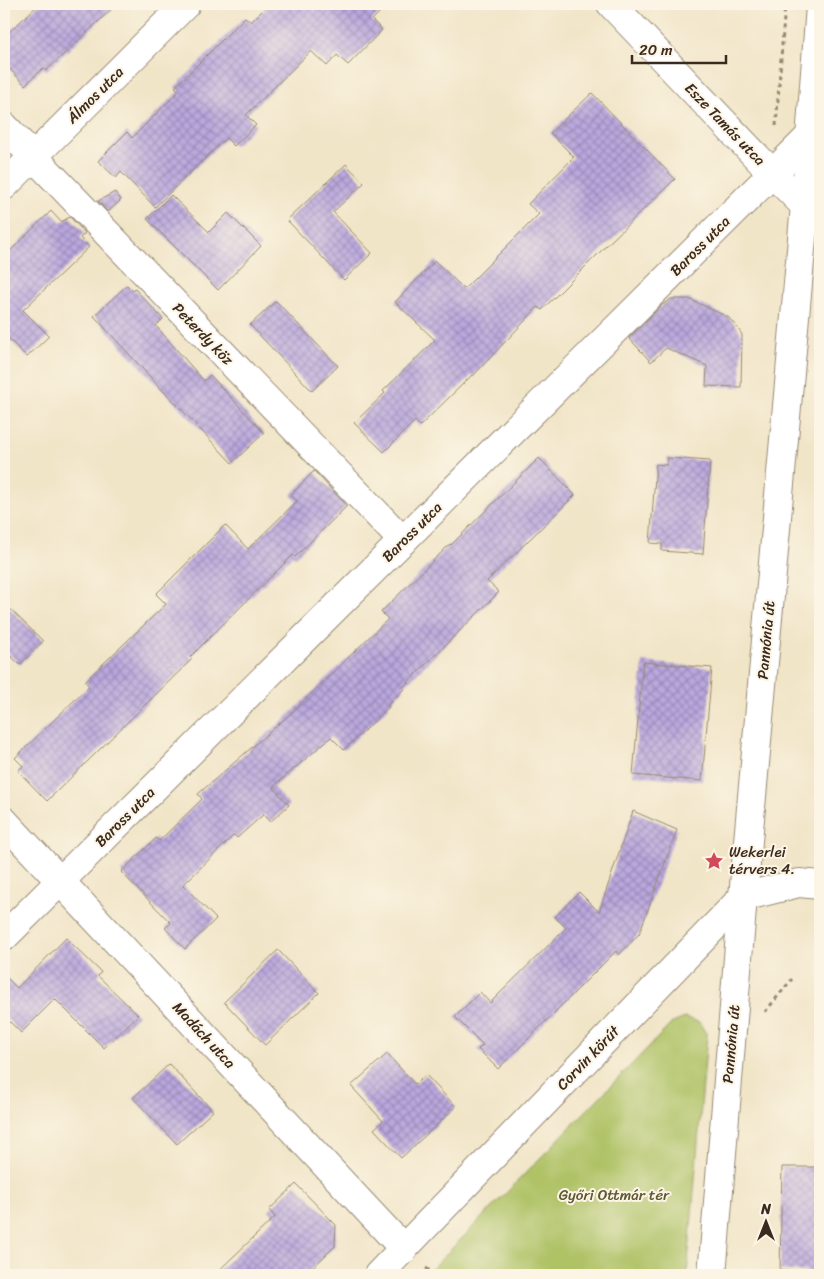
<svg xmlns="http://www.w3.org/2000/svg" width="824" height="1279" font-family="Sriracha,sans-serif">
  <defs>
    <pattern id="building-cross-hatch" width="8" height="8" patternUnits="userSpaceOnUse" patternTransform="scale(1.25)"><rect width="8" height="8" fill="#baa7de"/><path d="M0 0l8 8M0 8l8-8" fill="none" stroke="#9888b3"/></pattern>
  </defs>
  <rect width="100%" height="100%" fill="#fcf5e5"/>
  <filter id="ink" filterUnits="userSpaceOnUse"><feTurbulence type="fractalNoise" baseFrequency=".02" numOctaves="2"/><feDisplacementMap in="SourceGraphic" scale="10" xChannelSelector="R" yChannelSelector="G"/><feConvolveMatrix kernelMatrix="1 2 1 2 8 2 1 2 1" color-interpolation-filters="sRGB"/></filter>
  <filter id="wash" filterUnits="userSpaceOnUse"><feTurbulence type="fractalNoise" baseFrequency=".0096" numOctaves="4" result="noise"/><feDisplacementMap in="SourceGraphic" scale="20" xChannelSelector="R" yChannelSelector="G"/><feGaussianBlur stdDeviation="1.12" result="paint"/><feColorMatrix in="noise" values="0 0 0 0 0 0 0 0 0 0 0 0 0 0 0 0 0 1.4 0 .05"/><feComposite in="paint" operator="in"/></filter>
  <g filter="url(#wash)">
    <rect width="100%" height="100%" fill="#f1e5c8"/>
    <!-- green -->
    <polygon fill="#afc266" stroke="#757642" points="685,1018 699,1022 707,1035 687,1275 426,1275 672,1023"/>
    <g id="blocks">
      <!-- building -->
      <g fill="url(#building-cross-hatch)">
        <polygon points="39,4 117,4 46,71 43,68 25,85 4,63 4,37"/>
        <polygon points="269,4 388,4 372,20 382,30 348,65 337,55 327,66 311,51 246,115 256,125 234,146 226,138 155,207 121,172 116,178 98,161 127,132 132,138 179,91 175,87 245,17 251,22"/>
        <polygon points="592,93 675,179 612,240 542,310 538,307 473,376 472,375 420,426 415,421 384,452 354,423 385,393 383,391 435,340 395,302 435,261 464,289 539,214 528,204 574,157 550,133"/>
        <polygon points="346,164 364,183 333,212 372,253 344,280 287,220"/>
        <polygon points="115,192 121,200 108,212 98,201"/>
        <polygon points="171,195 209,232 228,213 261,246 218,290 147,219"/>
        <polygon points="51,211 61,222 70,217 85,233 80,238 89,247 23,310 49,336 27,357 4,334 4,257"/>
        <polygon points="127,285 133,291 135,289 163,319 156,326 204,381 210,375 264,433 232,463 165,392 164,392 94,316"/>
        <polygon points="671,299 689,299 728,317 737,327 742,335 741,387 706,386 707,366 666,348 651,362 629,338 661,306"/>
        <polygon points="276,301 338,366 312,391 250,325"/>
        <polygon points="539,458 575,495 487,581 499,592 403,687 404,689 388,705 389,707 344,750 331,737 273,787 289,805 270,822 264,814 237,838 234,835 183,885 216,919 185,949 165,928 171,923 121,872 156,838 159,841 202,799 198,794 288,716 388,619 381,612 450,544 451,545"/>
        <polygon points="667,458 710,461 703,554 662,551 662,544 650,543 656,464 667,465"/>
        <polygon points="314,471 347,506 295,557 293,555 190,657 192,659 47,801 18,771 23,766 15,758 89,686 85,681 166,604 156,594 225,525 248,549 297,501 291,495"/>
        <polygon points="4,603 43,641 20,665 4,649"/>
        <polygon points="643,662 712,668 702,781 633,775"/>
        <polygon points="633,811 677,830 639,934 619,955 616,951 498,1069 478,1049 483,1045 455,1017 480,992 490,1003 566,928 555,917 579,892 599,912"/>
        <polygon points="66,938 101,972 98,976 138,1015 104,1048 55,999 21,1033 4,1016 4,975 17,988"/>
        <polygon points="278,950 319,993 265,1045 224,1002"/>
        <polygon points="387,1054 415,1084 426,1075 456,1107 401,1158 374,1129 383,1121 351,1086"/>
        <polygon points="169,1064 213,1111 177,1144 133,1098"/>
        <polygon points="782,1167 820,1167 820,1272 780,1271"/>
        <polygon points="296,1184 336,1225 335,1246 305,1275 214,1275 275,1217 269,1210"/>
      </g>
    </g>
  </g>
  <g filter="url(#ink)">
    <use href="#blocks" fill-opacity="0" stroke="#968873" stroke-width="1"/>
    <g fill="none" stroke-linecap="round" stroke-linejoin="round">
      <!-- minor casing -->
      <g stroke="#968873" stroke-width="30">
        <g id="minor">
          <polyline points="611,4 773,174 820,221"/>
          <polyline points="4,126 403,541"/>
          <polyline points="4,186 186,4"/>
          <polyline points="4,821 404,1249"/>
          <polyline points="4,937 811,135"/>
          <polyline points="378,1275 743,897 799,883 820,885"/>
        </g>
      </g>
      <!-- tertiary casing -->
      <g stroke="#968873" stroke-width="30">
        <polyline id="tertiary" points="712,1275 743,897 805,205 820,6"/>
      </g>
      <!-- path -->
      <g stroke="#968873" stroke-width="3" stroke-dasharray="4 4" stroke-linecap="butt">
        <polyline points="776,126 785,4"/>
        <polyline points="765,1012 792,979"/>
        <polyline points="426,1268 436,1275"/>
      </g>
      <!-- minor -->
      <use href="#minor" stroke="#fff" stroke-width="28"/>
      <!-- tertiary -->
      <use href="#tertiary" stroke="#fff" stroke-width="28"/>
    </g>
  </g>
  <!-- icons -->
  <defs>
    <g id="sight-bare" transform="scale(1.5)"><path d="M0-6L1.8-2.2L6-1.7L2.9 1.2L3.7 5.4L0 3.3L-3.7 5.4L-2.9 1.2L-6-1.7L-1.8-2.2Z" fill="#d1495b" stroke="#fcf5e5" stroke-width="2.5" paint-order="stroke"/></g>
  </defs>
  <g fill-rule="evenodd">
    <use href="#sight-bare" x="714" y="861"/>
  </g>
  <g text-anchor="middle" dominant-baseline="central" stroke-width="4" stroke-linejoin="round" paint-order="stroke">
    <!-- street labels -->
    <g font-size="15" fill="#3b2a1e" stroke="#fcf5e5">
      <text transform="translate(95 95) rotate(-45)">Álmos utca</text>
      <text transform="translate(725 124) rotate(46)">Esze Tamás utca</text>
      <text transform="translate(700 246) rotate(-45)">Baross utca</text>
      <text transform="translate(203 334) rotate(46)">Peterdy köz</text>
      <text transform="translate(412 532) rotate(-45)">Baross utca</text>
      <text transform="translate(766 640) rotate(-85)">Pannónia út</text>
      <text transform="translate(125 817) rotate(-45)">Baross utca</text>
      <text transform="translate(204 1035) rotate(47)">Madách utca</text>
      <text transform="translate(731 1044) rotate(-85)">Pannónia út</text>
      <text transform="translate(588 1058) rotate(-46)">Corvin körút</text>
    </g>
    <!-- poi labels -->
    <g font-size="15" fill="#3b2a1e" stroke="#fcf5e5" text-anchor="start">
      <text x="729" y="852">Wekerlei<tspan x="729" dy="17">térvers 4.</tspan></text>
    </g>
    <!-- park labels -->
    <g font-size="15" fill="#5e5834" stroke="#fcf5e5">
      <text x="614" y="1195">Győri Ottmár tér</text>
    </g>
  </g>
  <!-- margin -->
  <rect width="824" height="1279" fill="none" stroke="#fcf5e5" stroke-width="20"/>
  <!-- north arrow -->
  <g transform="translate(766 1222)" stroke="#fcf5e5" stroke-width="4" paint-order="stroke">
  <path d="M0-4L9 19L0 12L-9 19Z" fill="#3b2a1e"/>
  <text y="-8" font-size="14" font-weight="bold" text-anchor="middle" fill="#3b2a1e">N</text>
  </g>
  <!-- scale -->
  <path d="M632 55v8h94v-8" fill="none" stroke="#3b2a1e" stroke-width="2.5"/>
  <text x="639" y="55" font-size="15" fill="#3b2a1e" stroke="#fcf5e5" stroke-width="4" paint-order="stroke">20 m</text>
</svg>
